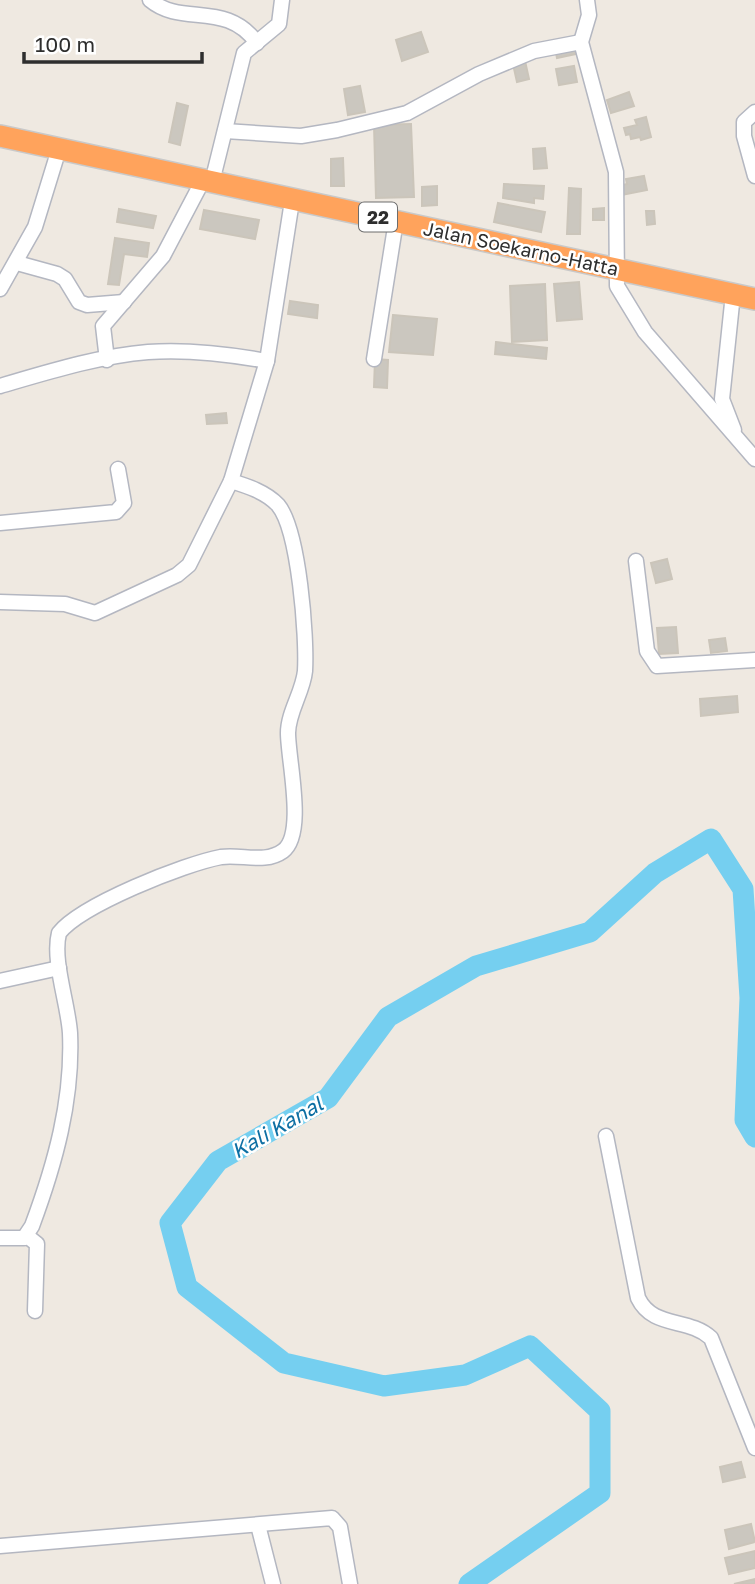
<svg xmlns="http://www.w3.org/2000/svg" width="755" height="1584" font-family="'Golos Text',sans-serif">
  <rect width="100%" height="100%" fill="#efe9e1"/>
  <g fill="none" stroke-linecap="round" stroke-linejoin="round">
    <!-- river -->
    <polyline stroke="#75cff0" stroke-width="21" points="469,1584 600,1493 600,1411 530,1346 465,1375 384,1386 284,1363 187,1287 170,1223 218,1161 328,1098 388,1017 476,966 590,932 655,873 711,839 743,889 750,998 745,1120 755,1137"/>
  </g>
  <!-- building -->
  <g fill="#cbc7bf" stroke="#cbc5ba" stroke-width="2">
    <polygon points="421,32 428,52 402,61 396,40"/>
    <polygon points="573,44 576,54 557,58 555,48"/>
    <polygon points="525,61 529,79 517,82 513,64"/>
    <polygon points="574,66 577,82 559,85 556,69"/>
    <polygon points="360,86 365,112 348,115 344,89"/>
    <polygon points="629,92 634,106 611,113 607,100"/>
    <polygon points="177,103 188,106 180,145 169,142"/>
    <polygon points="646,117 651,137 641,140 640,137 631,139 630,134 626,135 624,128 637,125 635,120"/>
    <polygon points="411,124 414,197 376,198 374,125"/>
    <polygon points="545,148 547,168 534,169 533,149"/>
    <polygon points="343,158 344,186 331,186 331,159"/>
    <polygon points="644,176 647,190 621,195 619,186 627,184 626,179"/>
    <polygon points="504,184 544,186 543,199 534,198 534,203 503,198"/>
    <polygon points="437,186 437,205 422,206 422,187"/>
    <polygon points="569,188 581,189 580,234 567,234"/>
    <polygon points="498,203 545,212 541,232 494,222"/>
    <polygon points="604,208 604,220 593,220 593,209"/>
    <polygon points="119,209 156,216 153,228 117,222"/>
    <polygon points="204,210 259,220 255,239 200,229"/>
    <polygon points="646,211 654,211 655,224 647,225"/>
    <polygon points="115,238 149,243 147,257 124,254 119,285 108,284"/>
    <polygon points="579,282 582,319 557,321 554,284"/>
    <polygon points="545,284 547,340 512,342 510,286"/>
    <polygon points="290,301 318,305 317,318 288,314"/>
    <polygon points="393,315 437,319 433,355 389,352"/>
    <polygon points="496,342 547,348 546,359 495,354"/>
    <polygon points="375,359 388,360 387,388 374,387"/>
    <polygon points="226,413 227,423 207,424 206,415"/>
    <polygon points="667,559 672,579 656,583 651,563"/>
    <polygon points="676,627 678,653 659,654 657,628"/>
    <polygon points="725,638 727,651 711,653 709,640"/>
    <polygon points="737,696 738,712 701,716 700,699"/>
    <polygon points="741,1462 745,1477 723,1482 720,1467"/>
    <polygon points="751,1524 755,1542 729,1549 725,1530"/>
    <polygon points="755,1551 755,1568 729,1574 725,1558"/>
    <polygon points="755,1579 755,1584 734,1584"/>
  </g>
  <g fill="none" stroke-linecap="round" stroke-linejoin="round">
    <!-- minor casing -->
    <g stroke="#b4b7c1" stroke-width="17">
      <g id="minor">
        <path d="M150,0C182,27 226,0 257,43"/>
        <polyline points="587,0 589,15 581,42 616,172 617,286 645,332 755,459"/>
        <polyline points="755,112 744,122 744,136 755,176"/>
        <polyline points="225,131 301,136 337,130 407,113 479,74 534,51 581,42"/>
        <polyline points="212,182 244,53 279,24 282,0"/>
        <polyline points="17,263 57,274 65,279 79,302 87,305 124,302"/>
        <polyline points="0,289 35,227 59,149"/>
        <polyline points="733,294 722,399 734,430"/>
        <polyline points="374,359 396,221"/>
        <polyline points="107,360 103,326 163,256 203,180"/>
        <path d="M0,386C48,372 99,356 148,352C188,349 228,354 267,361"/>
        <polyline points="0,523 116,512 124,503 118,469"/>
        <polyline points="636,561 647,651 657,666 755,660"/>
        <polyline points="0,602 65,604 95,613 177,575 189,565 231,481"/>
        <polyline points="0,981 59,968"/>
        <path d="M606,1136L638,1298C653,1329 688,1317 711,1338L755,1448"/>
        <polyline points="27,1236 37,1244 35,1311"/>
        <path d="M0,1238H24L32,1226C55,1164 73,1100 70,1033C68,1003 52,960 59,933C81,905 184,864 221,857C242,854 265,864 283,851C306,834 288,760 288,733C288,712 303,692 305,671C307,637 299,530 278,505C266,492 247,486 231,481L267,361L292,201"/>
        <polyline points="258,1525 273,1584"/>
        <polyline points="0,1546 332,1518 340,1527 350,1584"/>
      </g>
    </g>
    <!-- highway casing -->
    <g stroke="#c9c9c9" stroke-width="24">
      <polyline id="highway" points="0,136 755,299"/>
    </g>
    <!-- minor -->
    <use href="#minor" stroke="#fff" stroke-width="14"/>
    <!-- highway -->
    <use href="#highway" stroke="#ffa35c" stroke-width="21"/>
  </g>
  <g text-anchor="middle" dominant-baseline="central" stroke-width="5" stroke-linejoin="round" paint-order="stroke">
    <!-- shield labels -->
    <rect fill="#fff" stroke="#6d6d6d" stroke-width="2" x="359" y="202.5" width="38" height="29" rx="5"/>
    <g font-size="18" font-weight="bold" fill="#2e2e2e">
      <text x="378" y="217">22</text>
    </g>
    <!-- street labels -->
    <g font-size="19" fill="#2e2e2e" stroke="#fff">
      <text transform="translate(521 248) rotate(12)">Jalan Soekarno-Hatta</text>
    </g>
    <!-- water labels -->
    <g font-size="21" font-style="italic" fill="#0d6fa3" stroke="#fff">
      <text transform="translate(277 1127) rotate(-30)">Kali Kanal</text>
    </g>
  </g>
  <!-- scale -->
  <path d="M24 52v10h178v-10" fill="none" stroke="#2e2e2e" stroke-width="3.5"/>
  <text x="35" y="52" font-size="21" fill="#2e2e2e" stroke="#ffffff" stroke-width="5" paint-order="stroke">100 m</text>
</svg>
